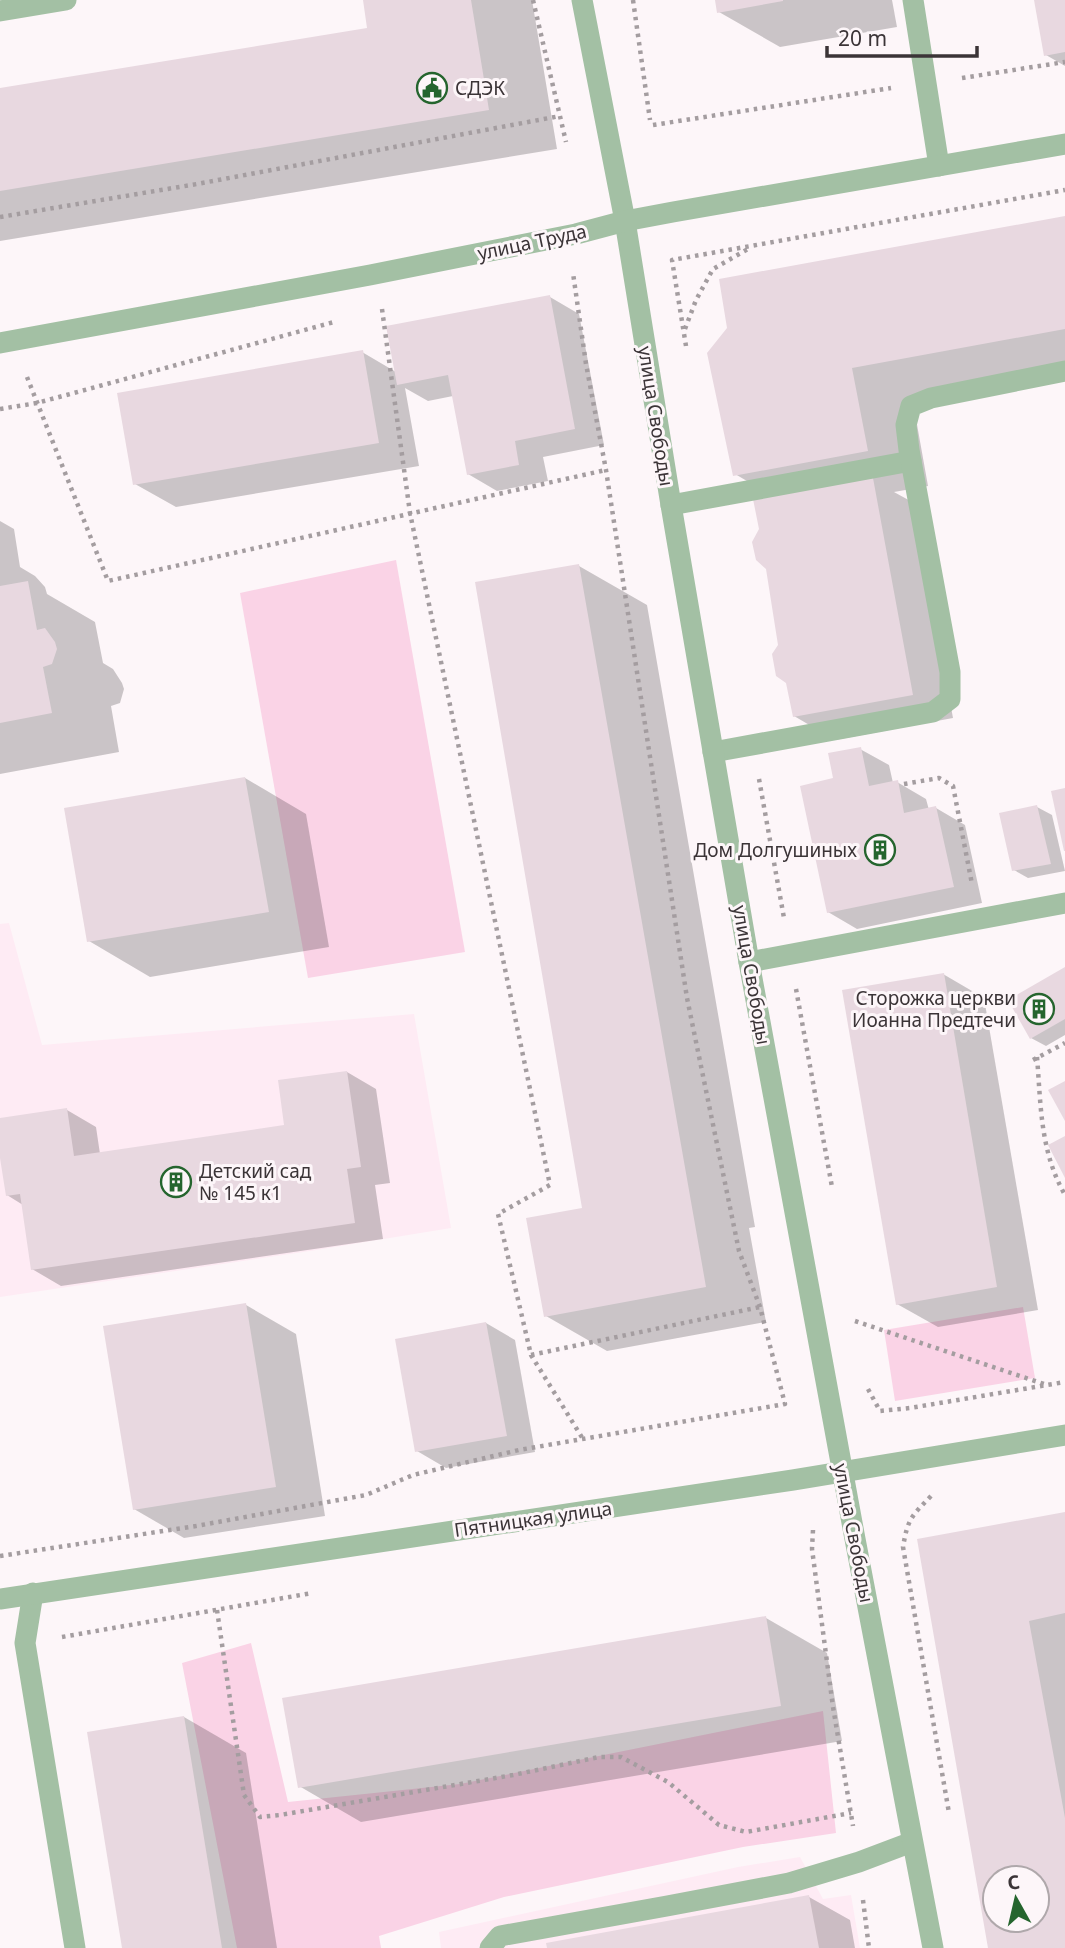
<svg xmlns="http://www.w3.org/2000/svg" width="1065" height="1948" font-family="'Noto Sans',sans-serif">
  <rect width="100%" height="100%" fill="#fdf6f9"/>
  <!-- built -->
  <g fill="#feebf4">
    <polygon points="9,923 42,1045 414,1014 451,1228 310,1251 0,1297 0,924"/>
    <polygon points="800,1857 823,1899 851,1895 860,1948 441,1948 439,1932 738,1867"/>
  </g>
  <!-- green -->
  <g fill="#fad3e6">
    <polygon points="396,560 465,952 308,978 240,593"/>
    <polygon points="1023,1307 1035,1378 895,1401 884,1330"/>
    <polygon points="251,1643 288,1802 460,1784 823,1711 836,1833 743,1847 504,1897 379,1936 381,1948 237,1948 182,1663"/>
  </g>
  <!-- shadow -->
  <g fill="#0003" fill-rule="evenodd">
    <polygon points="364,0 532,0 557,149 0,241 0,90 369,29"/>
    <polygon points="717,0 892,0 897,27 780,47 719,12"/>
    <polygon points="1036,0 1065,0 1065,66 1046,55"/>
    <polygon points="1065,218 1065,375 913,402 928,486 894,492 914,503 953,718 835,740 794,716 780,645 774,497 735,474 709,354"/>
    <polygon points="550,297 579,314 604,445 543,457 548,481 497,491 468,474 453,396 428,401 405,388 419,466 176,507 135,484 362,352 396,372"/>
    <polygon points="0,521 14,529 20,567 35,576 45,587 47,594 95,622 103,663 113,669 122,683 124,689 120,703 111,706 119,752 0,774"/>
    <polygon points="579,566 647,605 755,1227 749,1228 766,1322 607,1351 546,1316 587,1209"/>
    <polygon points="860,749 889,765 893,783 897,782 926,799 929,810 936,808 965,825 982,903 857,929 828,912"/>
    <polygon points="245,778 306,814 329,947 150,977 89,941"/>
    <polygon points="1037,807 1052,815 1065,871 1028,878 1014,870"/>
    <polygon points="1065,969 1065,1035 1046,1046 1031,1038"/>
    <polygon points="943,974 984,998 1038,1310 938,1327 897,1304"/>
    <polygon points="347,1072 376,1089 390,1183 375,1185 383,1239 61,1286 32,1269 23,1205 7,1195 0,1146 0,1120 67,1110 96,1127 100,1154 286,1127"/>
    <polygon points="246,1305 296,1334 325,1516 184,1538 134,1509"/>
    <polygon points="486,1323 515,1340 535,1452 446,1468 417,1451"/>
    <path d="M1065,1514V1948H990L919,1540ZM995,1878H1037V1920H995Z"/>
    <polygon points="766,1618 827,1653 842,1741 361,1822 299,1786"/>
    <polygon points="184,1717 246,1753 277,1948 124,1948"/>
    <polygon points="809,1897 850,1920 855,1948 549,1948"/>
  </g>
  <!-- building -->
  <g fill="#e8d8e0" fill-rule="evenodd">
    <polygon points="363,0 471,0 489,110 0,191 0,88 367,28"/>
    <polygon points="715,0 783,0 783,1 717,13"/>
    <polygon points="1034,0 1065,0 1065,52 1044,56"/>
    <polygon points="1065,216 1065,329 852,368 868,451 733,476 707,353 727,328 719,279"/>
    <polygon points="550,295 575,429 515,441 519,465 467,475 448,375 397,385 386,326"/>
    <polygon points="363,350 379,443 133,485 117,393"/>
    <polygon points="873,478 913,695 793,717 786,683 776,676 772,654 778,645 766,569 756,560 752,542 759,529 753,499"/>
    <polygon points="579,564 706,1287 544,1317 526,1218 582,1208 475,582"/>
    <polygon points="28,581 37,630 45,628 55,642 57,649 52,664 43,667 52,713 0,723 0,586"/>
    <polygon points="861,747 869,786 898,780 904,813 936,806 954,887 827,913 800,786 833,778 828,753"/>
    <polygon points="245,777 269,912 87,942 64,808"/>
    <polygon points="1065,788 1065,851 1064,851 1051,791"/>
    <polygon points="1037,805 1051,864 1012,871 999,813"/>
    <polygon points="1065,967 1065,1019 1030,1039 1008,1000"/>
    <polygon points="944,973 997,1287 896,1305 842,990"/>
    <polygon points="347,1071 361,1167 347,1169 355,1223 31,1270 20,1194 6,1196 0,1158 0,1118 67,1108 74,1156 284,1125 278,1080"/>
    <polygon points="1065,1081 1065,1121 1048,1090"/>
    <polygon points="1065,1136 1065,1178 1048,1145"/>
    <polygon points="246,1303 276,1487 133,1510 103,1326"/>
    <polygon points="486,1322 507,1436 415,1452 395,1339"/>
    <path d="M1065,1512V1613L1029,1621L1065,1818V1948H988L917,1539ZM995,1878H1037V1920H995Z"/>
    <polygon points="766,1616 781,1706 298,1788 282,1698"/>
    <polygon points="184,1716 222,1948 122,1948 87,1732"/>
    <polygon points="809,1895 819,1948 547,1948 546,1943"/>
  </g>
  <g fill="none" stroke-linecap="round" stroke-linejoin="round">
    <!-- path -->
    <g stroke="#a49da0" stroke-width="4.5" stroke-dasharray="3.5 5" stroke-linecap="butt">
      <polyline points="533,0 566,142"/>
      <polyline points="633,0 650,120"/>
      <polyline points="962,78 1065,62"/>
      <polyline points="653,125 891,88"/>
      <polyline points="0,217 197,184 560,116"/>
      <polyline points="382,309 410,513 550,1185 498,1214 531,1355 583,1439"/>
      <polyline points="685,329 696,300 713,269 748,249"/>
      <polyline points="686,346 672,260 1065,190"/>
      <polyline points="27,377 108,581 606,470"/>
      <polyline points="0,409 37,403 334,322"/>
      <polyline points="759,779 784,918"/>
      <polyline points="904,784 939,778 953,786 972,884"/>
      <polyline points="796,989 832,1187"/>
      <path d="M1037,1057C1041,1106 1040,1151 1065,1195"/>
      <polyline points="1033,1060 1065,1043"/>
      <polyline points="855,1321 1047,1385"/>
      <polyline points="531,1355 760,1307"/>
      <polyline points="868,1389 880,1411 910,1408 1065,1382"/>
      <path d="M931,1496C911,1517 908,1518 903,1547L949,1813"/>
      <polyline points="813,1530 812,1549 833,1707 853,1826"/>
      <polyline points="0,1556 196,1526 366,1495 413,1475 519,1450 785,1404 760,1307 739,1251 687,998 606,470 586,364 573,273"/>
      <polyline points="217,1610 244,1795 260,1817 280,1815 513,1775 599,1757 621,1757 668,1782 719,1825 746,1832 851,1813"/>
      <polyline points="62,1637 312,1593"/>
      <polyline points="863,1900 869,1948"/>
    </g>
    <!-- lane -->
    <g stroke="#a3c0a4" stroke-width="21">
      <polyline points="913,0 939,166"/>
      <polyline points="0,11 66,0"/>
      <polyline points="671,505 911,461"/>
      <polyline points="713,752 933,712 950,699 950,672 909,450 906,425 911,406 931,398 1065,371"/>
      <polyline points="749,962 1065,903"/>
      <polyline points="33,1593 25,1643 75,1948"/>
      <polyline points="490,1948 500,1936 667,1906 789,1883 859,1862 912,1842"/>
    </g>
    <!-- street -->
    <g stroke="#a3c0a4" stroke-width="21">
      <polyline points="582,0 625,221 671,505 749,962 855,1539 933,1948"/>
      <polyline points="0,343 370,275 576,234 625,221 673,212 1065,144"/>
      <polyline points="0,1599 793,1480 1065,1435"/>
    </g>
  </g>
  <!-- icons -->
  <defs>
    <g id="civic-ring" transform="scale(1.575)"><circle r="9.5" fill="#fdf6f9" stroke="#25652e" stroke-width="1.5"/><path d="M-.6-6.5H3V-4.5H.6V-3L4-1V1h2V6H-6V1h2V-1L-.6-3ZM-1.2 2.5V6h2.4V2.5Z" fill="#25652e"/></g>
    <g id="building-ring" transform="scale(1.575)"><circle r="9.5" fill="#fdf6f9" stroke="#25652e" stroke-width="1.5"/><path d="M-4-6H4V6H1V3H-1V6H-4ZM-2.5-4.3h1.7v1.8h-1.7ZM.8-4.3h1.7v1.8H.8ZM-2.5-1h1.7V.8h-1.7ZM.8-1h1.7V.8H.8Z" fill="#25652e"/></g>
  </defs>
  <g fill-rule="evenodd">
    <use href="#civic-ring" x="432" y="88"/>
    <use href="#building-ring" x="880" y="850"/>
    <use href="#building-ring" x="1039" y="1009"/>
    <use href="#building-ring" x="176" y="1182"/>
  </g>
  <g text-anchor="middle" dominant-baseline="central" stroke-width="6" stroke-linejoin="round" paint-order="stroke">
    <!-- poi labels -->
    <g font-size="19" fill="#3b3437" stroke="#fdf6f9" text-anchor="start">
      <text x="455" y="88">СДЭК</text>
      <text x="857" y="850" text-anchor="end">Дом Долгушиных</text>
      <text x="1016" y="998" text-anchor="end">Сторожка церкви<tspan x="1016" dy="22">Иоанна Предтечи</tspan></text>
      <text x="199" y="1171">Детский сад<tspan x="199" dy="22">№ 145 к1</tspan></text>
    </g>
    <!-- street labels -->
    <g font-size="19" fill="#3b3437" stroke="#fdf6f9">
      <text transform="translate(532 242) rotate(-12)">улица Труда</text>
      <text transform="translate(656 416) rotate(81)">улица Свободы</text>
      <text transform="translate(752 975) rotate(80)">улица Свободы</text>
      <text transform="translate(533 1519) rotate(-8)">Пятницкая улица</text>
      <text transform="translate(854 1533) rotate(79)">улица Свободы</text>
    </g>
  </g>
  <!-- north arrow -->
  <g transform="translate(1016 1899) rotate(352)"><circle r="33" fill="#fdf6f9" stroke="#afa8ab" stroke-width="2"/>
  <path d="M0-5L12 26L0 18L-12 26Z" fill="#25652e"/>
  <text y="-10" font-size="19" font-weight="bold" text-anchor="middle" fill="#3b3437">С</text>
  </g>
  <!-- scale -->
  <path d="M827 46v10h150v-10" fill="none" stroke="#3b3437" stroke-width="3.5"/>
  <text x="838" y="46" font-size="21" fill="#3b3437" stroke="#fdf6f9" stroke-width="5" paint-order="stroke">20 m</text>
</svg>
